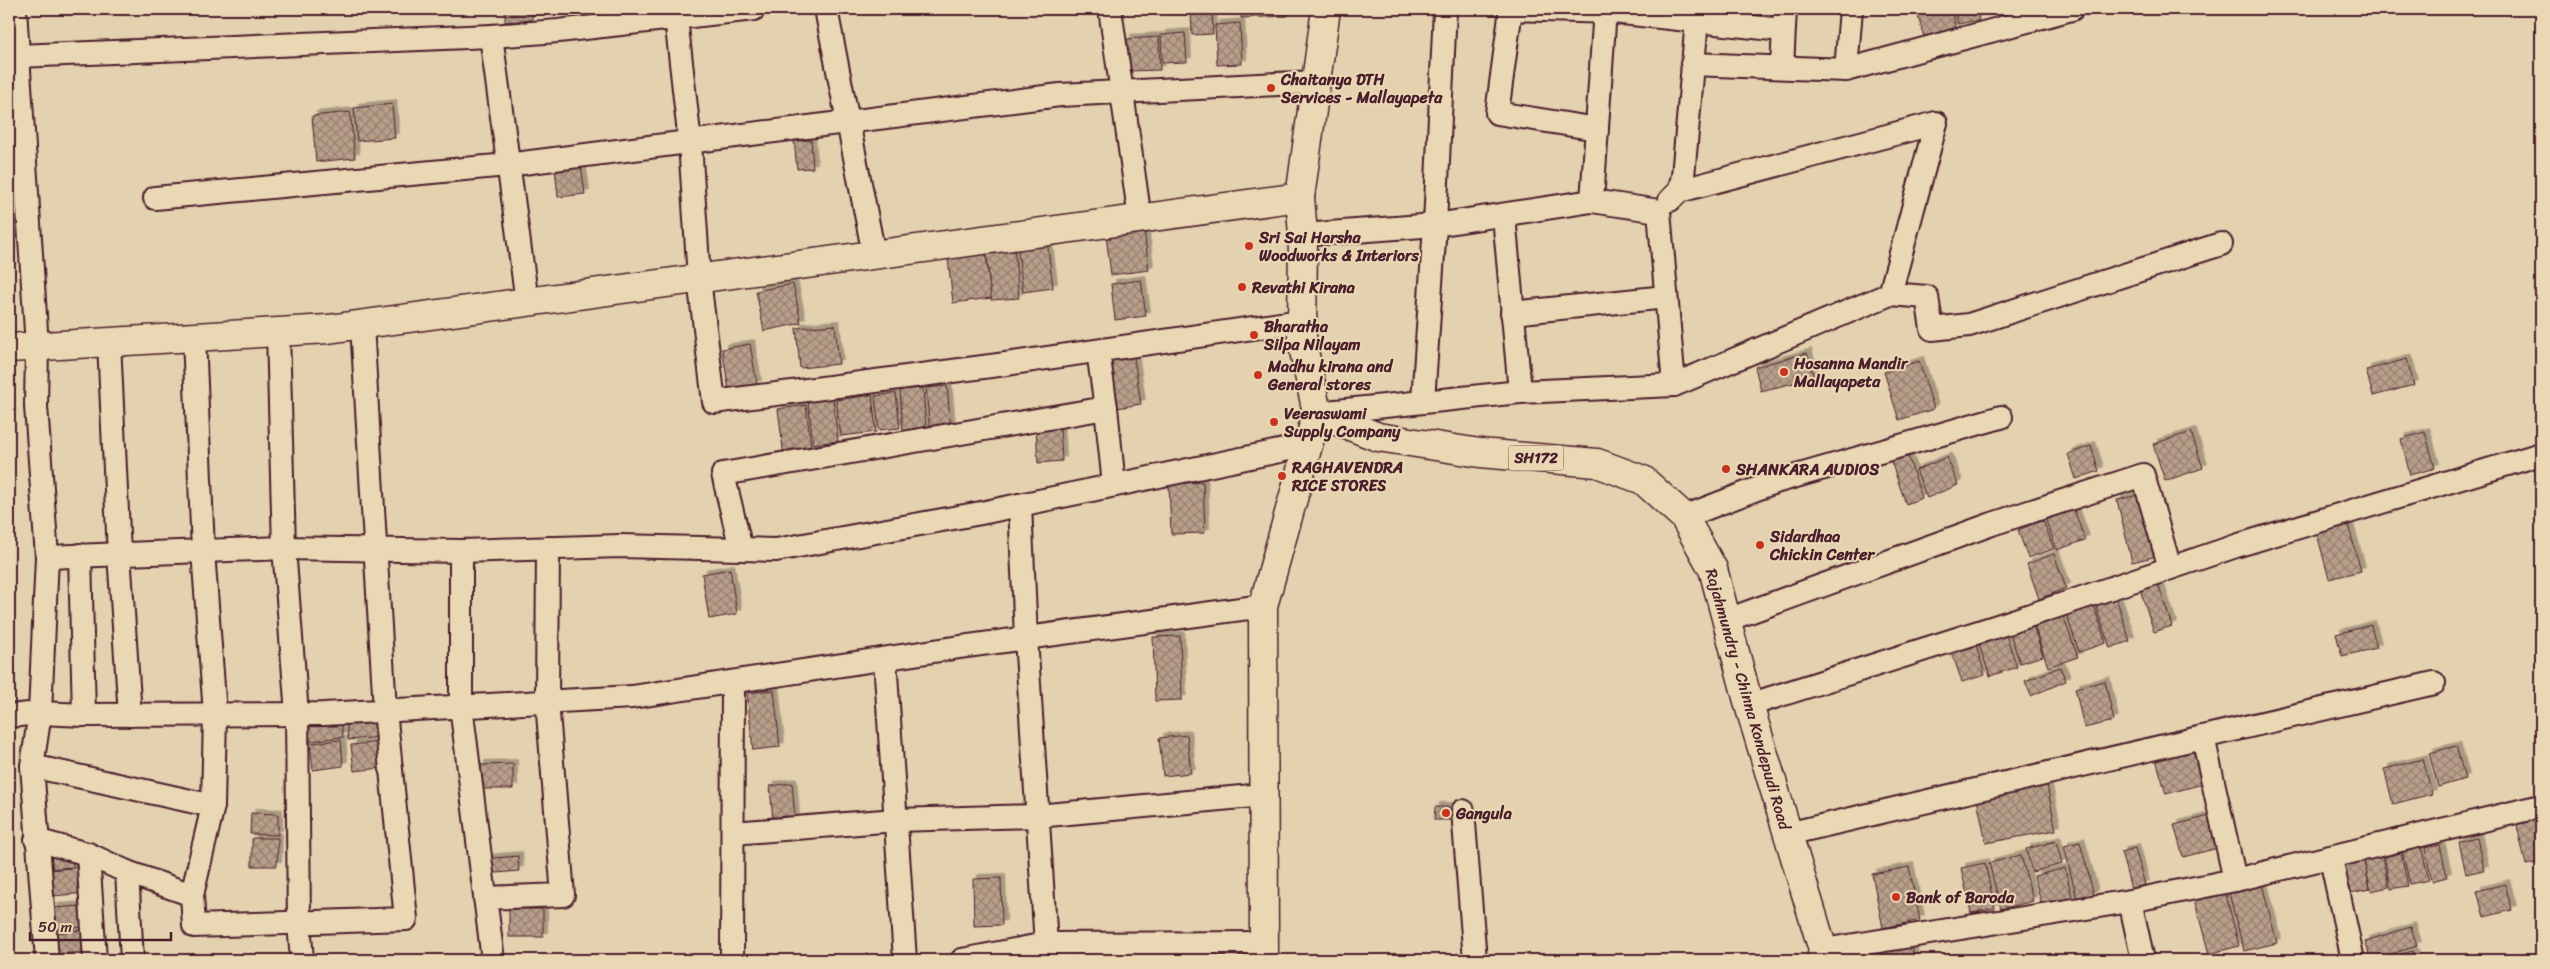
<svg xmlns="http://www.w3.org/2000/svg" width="2550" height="969" font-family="Sriracha,sans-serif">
  <defs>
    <pattern id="building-cross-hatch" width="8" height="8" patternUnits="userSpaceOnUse" patternTransform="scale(1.25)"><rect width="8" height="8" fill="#b89f8a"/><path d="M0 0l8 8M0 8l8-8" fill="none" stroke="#988171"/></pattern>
    <filter id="shadow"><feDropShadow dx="4.5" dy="-4.5" stdDeviation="0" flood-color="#0004"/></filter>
  </defs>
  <rect width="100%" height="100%" fill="#e4d1af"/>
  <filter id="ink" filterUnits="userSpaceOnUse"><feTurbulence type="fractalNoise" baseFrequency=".02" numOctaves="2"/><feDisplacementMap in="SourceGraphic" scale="10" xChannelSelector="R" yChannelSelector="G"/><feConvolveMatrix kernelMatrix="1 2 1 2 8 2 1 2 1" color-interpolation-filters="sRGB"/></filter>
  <g filter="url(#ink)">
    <!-- building -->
    <g fill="url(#building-cross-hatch)" stroke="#4a1f2b" filter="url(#shadow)">
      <polygon points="505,9 532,9 532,20 505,22"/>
      <polygon points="1159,9 1185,9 1185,10 1159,11"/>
      <polygon points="1241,9 1287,9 1288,16 1241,18"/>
      <polygon points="1916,9 1951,9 1956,28 1924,37"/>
      <polygon points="1954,9 1977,9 1979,20 1958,24"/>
      <polygon points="1990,9 2011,9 1991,12"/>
      <polygon points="1212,12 1213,34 1192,35 1191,13"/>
      <polygon points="1240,23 1242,64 1217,65 1215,25"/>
      <polygon points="1185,33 1187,62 1162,63 1161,35"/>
      <polygon points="1159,37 1160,70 1127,71 1126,39"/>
      <polygon points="392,104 395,138 357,141 354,108"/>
      <polygon points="350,112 355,158 316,162 312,116"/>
      <polygon points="811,140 813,168 797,169 794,141"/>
      <polygon points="581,165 585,194 558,197 555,168"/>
      <polygon points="1144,230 1149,270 1111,275 1106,235"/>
      <polygon points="1047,240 1053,288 1023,292 1017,243"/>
      <polygon points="1014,246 1019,298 991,300 986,249"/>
      <polygon points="986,254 991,298 953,303 948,258"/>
      <polygon points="1141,280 1146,316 1115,320 1111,284"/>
      <polygon points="793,284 801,323 764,331 756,291"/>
      <polygon points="835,325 839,364 800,368 796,328"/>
      <polygon points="750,344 757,385 729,390 722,349"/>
      <polygon points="1133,352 1141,404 1117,408 1108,356"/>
      <polygon points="1807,353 1814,378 1761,391 1755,367"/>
      <polygon points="2407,359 2414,385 2373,396 2366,370"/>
      <polygon points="1919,361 1934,409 1899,420 1884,372"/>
      <polygon points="947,386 951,430 930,432 926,388"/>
      <polygon points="923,388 926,430 903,432 900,390"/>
      <polygon points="896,393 900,428 879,430 875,396"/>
      <polygon points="872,395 876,432 841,436 836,400"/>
      <polygon points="833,398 838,441 813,444 808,401"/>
      <polygon points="806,405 812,454 784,457 778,409"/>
      <polygon points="1060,427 1062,461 1038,463 1036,428"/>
      <polygon points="2191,432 2203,468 2165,481 2153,444"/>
      <polygon points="2425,432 2435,468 2410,475 2401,439"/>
      <polygon points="2091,446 2099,471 2076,479 2068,454"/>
      <polygon points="1905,447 1922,498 1906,504 1888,453"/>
      <polygon points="1947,457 1958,485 1927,498 1916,470"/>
      <polygon points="1203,482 1205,533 1171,534 1169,484"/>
      <polygon points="2142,494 2157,556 2132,562 2117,500"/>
      <polygon points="2073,507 2085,540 2057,550 2045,518"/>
      <polygon points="2043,520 2054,549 2028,558 2018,530"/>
      <polygon points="2347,521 2361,571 2329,579 2316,530"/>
      <polygon points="2054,554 2066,588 2039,599 2027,564"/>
      <polygon points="730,569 737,614 709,619 702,574"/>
      <polygon points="2156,577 2172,626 2154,632 2138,583"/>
      <polygon points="2114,591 2130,641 2110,648 2093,598"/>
      <polygon points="2092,600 2106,643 2079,652 2065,610"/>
      <polygon points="2061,610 2078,657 2048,667 2032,619"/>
      <polygon points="2032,622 2043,656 2020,663 2009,630"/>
      <polygon points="2371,625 2377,648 2342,656 2336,634"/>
      <polygon points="2005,632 2017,667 1990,676 1978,642"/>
      <polygon points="1180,636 1182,700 1155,701 1153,637"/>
      <polygon points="1976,645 1985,675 1962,682 1952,653"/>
      <polygon points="2060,667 2066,681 2031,696 2025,681"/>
      <polygon points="2105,681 2114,721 2084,728 2075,688"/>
      <polygon points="774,690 780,747 753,750 747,693"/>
      <polygon points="340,713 343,737 310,741 308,717"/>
      <polygon points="378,713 381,737 348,740 346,716"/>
      <polygon points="1187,735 1191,773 1163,776 1159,738"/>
      <polygon points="341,740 343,766 313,770 310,743"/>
      <polygon points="380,742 382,768 354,771 351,745"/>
      <polygon points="2456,746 2465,779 2438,787 2429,753"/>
      <polygon points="2197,748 2206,783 2166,794 2156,759"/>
      <polygon points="2423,759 2432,794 2393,804 2384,769"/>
      <polygon points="513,764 513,789 480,789 480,765"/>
      <polygon points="2046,780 2056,830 1986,843 1976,794"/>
      <polygon points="792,783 795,818 773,821 770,786"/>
      <polygon points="1435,807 1458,807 1456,820 1434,820"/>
      <polygon points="251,813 278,814 278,835 250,834"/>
      <polygon points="2209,816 2218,848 2183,857 2174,825"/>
      <polygon points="2539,816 2541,828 2541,862 2526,865 2516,821"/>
      <polygon points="252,838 278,838 277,866 252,866"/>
      <polygon points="2477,838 2484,870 2466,874 2459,842"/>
      <polygon points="2056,841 2062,864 2032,872 2026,849"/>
      <polygon points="2080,842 2094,895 2077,899 2064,846"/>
      <polygon points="2440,845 2447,877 2432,881 2425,848"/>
      <polygon points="2421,846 2429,880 2410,884 2402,850"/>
      <polygon points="2135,848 2145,885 2131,889 2121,852"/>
      <polygon points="72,852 73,867 47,869 46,854"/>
      <polygon points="2401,853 2408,886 2391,889 2384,857"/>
      <polygon points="2021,855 2033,901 2001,909 1989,863"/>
      <polygon points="518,856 519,871 486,874 484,859"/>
      <polygon points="2382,857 2389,887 2371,891 2364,861"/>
      <polygon points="2364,861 2370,889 2350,893 2344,866"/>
      <polygon points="1985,863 1995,908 1971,913 1961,868"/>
      <polygon points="83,867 85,893 53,896 51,870"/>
      <polygon points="1909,867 1920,920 1883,928 1872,874"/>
      <polygon points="2065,868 2073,901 2043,909 2034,876"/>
      <polygon points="1001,878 1002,925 974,926 973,879"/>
      <polygon points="2262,884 2277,943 2244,951 2229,893"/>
      <polygon points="2505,884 2512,910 2484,917 2477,891"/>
      <polygon points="2225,891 2239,946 2209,954 2194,899"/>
      <polygon points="81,906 83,927 55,930 53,908"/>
      <rect x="509" y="909" width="34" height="28"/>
      <polygon points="2411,927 2417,946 2371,960 2365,941"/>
      <polygon points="85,930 87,952 57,954 55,933"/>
      <polygon points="1912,946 1914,960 1862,960 1861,952"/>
      <polygon points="2413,951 2416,960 2381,960"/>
    </g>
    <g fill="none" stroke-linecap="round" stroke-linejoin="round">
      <!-- minor casing -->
      <g stroke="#4a1f2b" stroke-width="26">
        <g id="minor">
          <polyline points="15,9 37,346 36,406 47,557 40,713 32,766 47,960"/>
          <polyline points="826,9 874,255"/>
          <polyline points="1110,9 1140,219"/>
          <polyline points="1509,9 1613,12 1782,30"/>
          <polyline points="1511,9 1497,113 1597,129"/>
          <polyline points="676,18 690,143 699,279 714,402 1006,364 1301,321"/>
          <polyline points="491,36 527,302"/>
          <polyline points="18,56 491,36 558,31 754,9"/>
          <polyline points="1692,64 1846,70 2072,9"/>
          <polyline points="1782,67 1785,9"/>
          <polyline points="1846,70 1851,9"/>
          <polyline points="155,198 507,165 1060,95 1316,82"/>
          <polyline points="1670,200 1679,191 1683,176 1698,9"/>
          <polyline points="1592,201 1605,9"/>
          <polyline points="1504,216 1520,392"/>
          <polyline points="1303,235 1435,225 1592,201 1659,211 1674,385 1520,392 1317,413"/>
          <polyline points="1890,294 1927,297 1932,329 1969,325 2221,244"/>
          <polyline points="1512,313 1666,297"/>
          <polyline points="278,332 284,548 297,714 299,923 302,960"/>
          <polyline points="109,342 119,554 130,715"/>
          <polyline points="1098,351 1106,408"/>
          <polyline points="1674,385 1890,294 1936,123 1679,191"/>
          <polyline points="1423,401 1435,225 1445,9"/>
          <polyline points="1020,505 1026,638 1047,960"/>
          <polyline points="1684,517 1772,483 2001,417"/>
          <polyline points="741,549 723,474 1106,408 1114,485"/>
          <polyline points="461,551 461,706 493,960"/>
          <polyline points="80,555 84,715"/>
          <polyline points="47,557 284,548 461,551 620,546 776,550 981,513 1308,445"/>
          <polyline points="1727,620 1992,524 2143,475 2170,568"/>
          <polyline points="885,659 905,960"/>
          <polyline points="1749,705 2007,623 2239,545 2541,454"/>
          <polyline points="9,716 40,713 84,715 324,714 632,697 960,647 1263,606"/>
          <polyline points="2203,737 2235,880"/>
          <polyline points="32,766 213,806"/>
          <polyline points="1463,811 1475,960"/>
          <polyline points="733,833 896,820 1037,816 1263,795"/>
          <polyline points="1787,834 2434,683"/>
          <polyline points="36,840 88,854 127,872 192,895 194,926 406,919 385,710 362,325"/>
          <polyline points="88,854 95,960"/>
          <polyline points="2331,859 2353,960"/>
          <polyline points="127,872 132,960"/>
          <polyline points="192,895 213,806 215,714 203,551 194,337"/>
          <polyline points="485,898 563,895 547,701 548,548"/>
          <polyline points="2130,901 2143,960"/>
          <polyline points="1823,950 2130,901 2235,880 2541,806"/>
          <polyline points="732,960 733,683"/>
          <polyline points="962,960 1046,944 1264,943"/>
        </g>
      </g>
      <!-- tertiary casing -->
      <g stroke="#4a1f2b" stroke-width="31">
        <polyline id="tertiary" points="9,348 328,329 1300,197"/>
      </g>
      <!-- secondary casing -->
      <g stroke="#4a1f2b" stroke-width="31">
        <polyline id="secondary" points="1264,960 1263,606 1317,413"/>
      </g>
      <!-- primary casing -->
      <g stroke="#4a1f2b" stroke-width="31">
        <polyline id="primary" points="1326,9 1300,197 1303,235 1302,341 1317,413 1378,437 1480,453 1597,463 1643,480 1684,517 1713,569 1749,705 1823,950 1821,960"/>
      </g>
      <!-- minor -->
      <use href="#minor" stroke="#ead8b5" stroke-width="22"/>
      <!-- tertiary -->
      <use href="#tertiary" stroke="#ead8b5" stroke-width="28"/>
      <!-- secondary -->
      <use href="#secondary" stroke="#ead8b5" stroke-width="28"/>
      <!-- primary -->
      <use href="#primary" stroke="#ead8b5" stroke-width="28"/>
    </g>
  </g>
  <!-- markers -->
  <g fill="#c8321e" stroke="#ead8b5" stroke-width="2">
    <circle cx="1271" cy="88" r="5"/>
    <circle cx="1249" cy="246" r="5"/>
    <circle cx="1242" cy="287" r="5"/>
    <circle cx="1254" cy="335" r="5"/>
    <circle cx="1784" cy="372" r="5"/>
    <circle cx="1258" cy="375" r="5"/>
    <circle cx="1274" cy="422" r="5"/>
    <circle cx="1726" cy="469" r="5"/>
    <circle cx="1282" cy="476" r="5"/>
    <circle cx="1760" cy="545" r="5"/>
    <circle cx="1446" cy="813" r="5"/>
    <circle cx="1896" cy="897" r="5"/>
  </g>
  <g text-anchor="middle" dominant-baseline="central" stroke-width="4" stroke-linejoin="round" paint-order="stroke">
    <!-- shield labels -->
    <rect fill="#ead8b5" stroke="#7a5654" stroke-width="1" x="1508.5" y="445.5" width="55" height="25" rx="4"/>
    <g font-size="15" font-weight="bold" fill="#4a1f2b">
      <text x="1536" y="458">SH172</text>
    </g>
    <!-- poi labels -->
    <g font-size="16" font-weight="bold" fill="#4a1f2b" stroke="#ead8b5" text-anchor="start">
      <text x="1281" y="79">Chaitanya DTH<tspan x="1281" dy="18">Services - Mallayapeta</tspan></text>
      <text x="1259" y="237">Sri Sai Harsha<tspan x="1259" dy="18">Woodworks &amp; Interiors</tspan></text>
      <text x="1252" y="287">Revathi Kirana</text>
      <text x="1264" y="326">Bharatha<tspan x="1264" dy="18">Silpa Nilayam</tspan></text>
      <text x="1794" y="363">Hosanna Mandir<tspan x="1794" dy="18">Mallayapeta</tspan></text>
      <text x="1268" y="366">Madhu kirana and<tspan x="1268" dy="18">General stores</tspan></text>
      <text x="1284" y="413">Veeraswami<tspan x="1284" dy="18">Supply Company</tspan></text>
      <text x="1292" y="467">RAGHAVENDRA<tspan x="1292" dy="18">RICE STORES</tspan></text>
      <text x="1736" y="469">SHANKARA AUDIOS</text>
      <text x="1770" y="536">Sidardhaa<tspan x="1770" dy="18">Chickin Center</tspan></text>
      <text x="1456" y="813">Gangula</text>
      <text x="1906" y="897">Bank of Baroda</text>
    </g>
    <!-- street labels -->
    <g font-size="16" fill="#4a1f2b" stroke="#ead8b5">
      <text transform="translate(1748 699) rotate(74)">Rajahmundry - Chinna Kondepudi Road</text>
    </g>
  </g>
  <!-- margin -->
  <rect width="2550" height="969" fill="none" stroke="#ead8b5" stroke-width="30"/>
  <rect x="15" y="15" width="2520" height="939" fill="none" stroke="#4a1f2b" stroke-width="2" filter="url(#ink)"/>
  <!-- scale -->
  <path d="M30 932v8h141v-8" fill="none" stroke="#4a1f2b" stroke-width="2.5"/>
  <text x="38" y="932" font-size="15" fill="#4a1f2b" stroke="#ead8b5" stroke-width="4" paint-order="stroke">50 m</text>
</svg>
